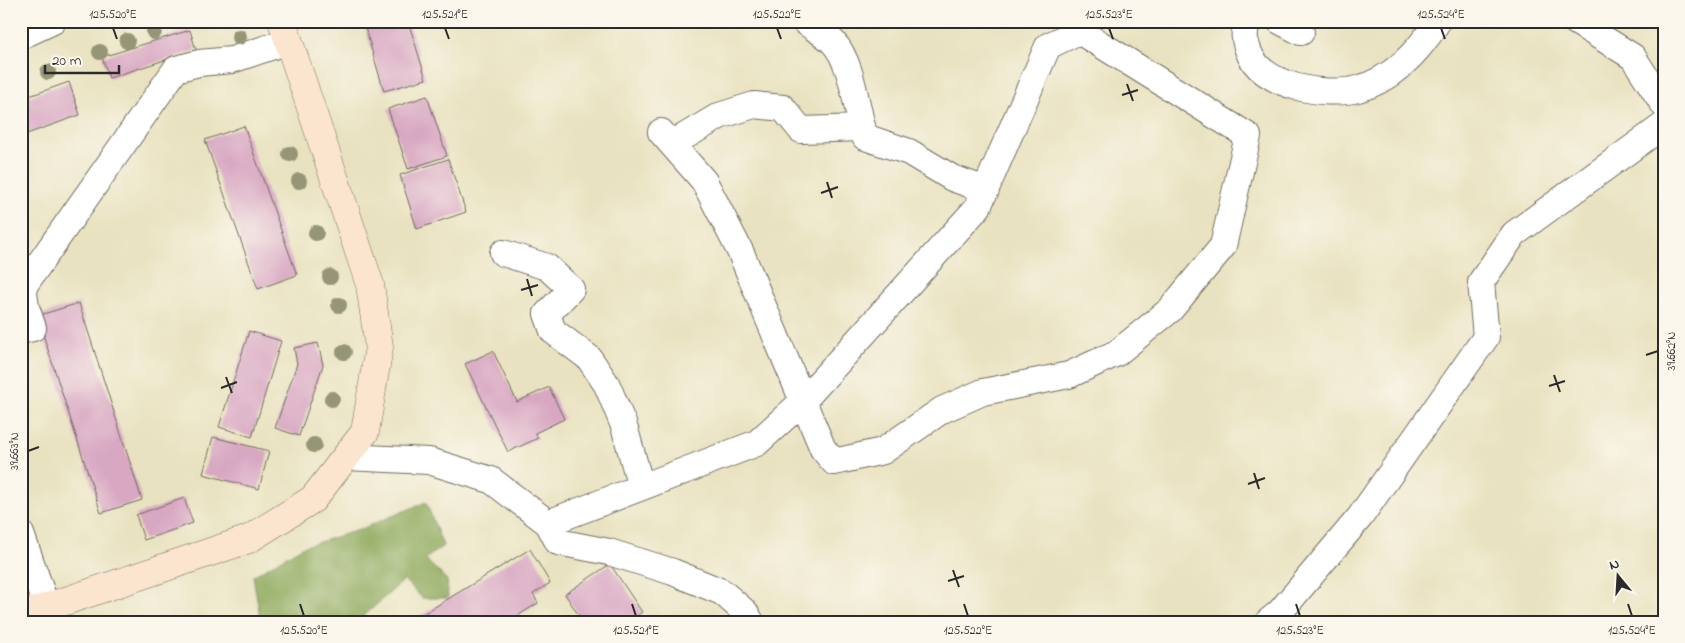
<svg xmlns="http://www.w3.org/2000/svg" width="1685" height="643" font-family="'Indie Flower',sans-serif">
  <rect width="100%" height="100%" fill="#fbf7ec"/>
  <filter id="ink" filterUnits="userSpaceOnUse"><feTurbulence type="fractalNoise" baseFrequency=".02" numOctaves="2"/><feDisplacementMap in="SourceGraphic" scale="10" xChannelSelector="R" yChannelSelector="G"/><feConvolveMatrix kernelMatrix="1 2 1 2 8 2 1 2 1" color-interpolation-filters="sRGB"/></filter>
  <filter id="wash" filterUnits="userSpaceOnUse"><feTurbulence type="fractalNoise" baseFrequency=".0096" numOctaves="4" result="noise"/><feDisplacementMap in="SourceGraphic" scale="20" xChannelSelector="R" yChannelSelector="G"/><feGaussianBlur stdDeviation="1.12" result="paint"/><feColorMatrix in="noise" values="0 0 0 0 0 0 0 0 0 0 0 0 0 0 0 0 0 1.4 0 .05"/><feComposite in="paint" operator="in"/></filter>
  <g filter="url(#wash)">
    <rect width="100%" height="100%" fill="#e9e2c0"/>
    <!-- forest -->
    <polygon fill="#8ca759" stroke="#5c6942" points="426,502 443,546 425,559 447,580 448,598 422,598 404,580 357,622 261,622 253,576 302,547 359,530"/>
    <g id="blocks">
      <!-- building -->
      <g fill="#d8a7c2">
        <polygon points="363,21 408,21 426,79 384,91"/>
        <polygon points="190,30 196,50 109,78 102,57"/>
        <polygon points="69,82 80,115 21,136 21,99"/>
        <polygon points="427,96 447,156 408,169 388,109"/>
        <polygon points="244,126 297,275 258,289 205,140"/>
        <polygon points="448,159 466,212 417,229 400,175"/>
        <polygon points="79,303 142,500 101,513 37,316"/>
        <polygon points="249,331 281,341 252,437 219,427"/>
        <polygon points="318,343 323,365 299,436 275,428 297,364 294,348"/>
        <polygon points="493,351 517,402 549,387 564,419 535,433 538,438 508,452 465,364"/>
        <polygon points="213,437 269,451 259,489 203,474"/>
        <polygon points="184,498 193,523 144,540 136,515"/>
        <polygon points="530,549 550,583 533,594 538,603 508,622 410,622"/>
        <polygon points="610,564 642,612 628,622 583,622 565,594"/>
      </g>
    </g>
  </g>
  <g filter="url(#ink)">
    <use href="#blocks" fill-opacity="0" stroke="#6e6b5f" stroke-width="1"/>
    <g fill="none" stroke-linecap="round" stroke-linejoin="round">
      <!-- minor casing -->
      <g stroke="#6e6b5f" stroke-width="28">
        <g id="minor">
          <path d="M804,21C813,28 825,34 833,42C853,63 856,109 865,137L909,152L952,178L986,190"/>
          <path d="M1248,21C1243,33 1244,38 1248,50C1260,87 1325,97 1358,89C1394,79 1419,51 1438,21"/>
          <polyline points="1280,21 1301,32"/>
          <polyline points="1575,21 1633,57 1664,105"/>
          <polyline points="21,36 53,21"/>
          <polyline points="672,144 719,116 754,105 783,108 801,130 862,128"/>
          <polyline points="503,253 547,267 571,289 547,314 553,331 589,358 607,385 624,426 641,487"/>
          <polyline points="21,331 33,328 26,307 23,287 176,69 199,63 232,60 288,41"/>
          <polyline points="346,457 429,461 491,480 548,523 757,443 802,402 978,207 1048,46 1079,31 1248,136 1223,246 1170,310 1117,353 1069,375 983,392 942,410 883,451 834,462 823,449 741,253 704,181 661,132"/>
          <polyline points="548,523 558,542 609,552 673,572 722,592 745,612 751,622"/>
          <polyline points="21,534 47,608"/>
          <polyline points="1268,622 1280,612 1360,517 1486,337 1481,282 1514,234 1664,125"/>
        </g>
      </g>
      <!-- secondary casing -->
      <g stroke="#6e6b5f" stroke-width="29">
        <polyline id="secondary" points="21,616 249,539 313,499 365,432 379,347 370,285 282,21"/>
      </g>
      <!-- minor -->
      <use href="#minor" stroke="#fff" stroke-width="26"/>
      <!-- secondary -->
      <use href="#secondary" stroke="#fce5cf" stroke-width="28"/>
    </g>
    <!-- trees -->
    <g fill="#969677">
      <circle cx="154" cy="32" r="8"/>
      <circle cx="239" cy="37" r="8"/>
      <circle cx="127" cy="41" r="8"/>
      <circle cx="100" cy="52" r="8"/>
      <circle cx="48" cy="72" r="8"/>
      <circle cx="290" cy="154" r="8"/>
      <circle cx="299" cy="181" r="8"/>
      <circle cx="316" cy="233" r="8"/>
      <circle cx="330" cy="277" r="8"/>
      <circle cx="339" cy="305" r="8"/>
      <circle cx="344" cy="352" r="8"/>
      <circle cx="332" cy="399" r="8"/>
      <circle cx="314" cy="445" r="8"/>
    </g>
  </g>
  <!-- ticks -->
  <path fill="none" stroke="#2b2b2b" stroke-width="2" d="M113,28L117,39M445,28L449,39M777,28L781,39M1109,28L1113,39M1441,28L1445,39M1127,84L1133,101M1122,95L1138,90M827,182L832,198M821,193L838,187M527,279L532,296M521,290L538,285M1646,355L1658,351M1554,375L1560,392M226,377L232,393M1549,386L1565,381M221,388L237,382M28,451L39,447M1254,473L1259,489M1248,484L1265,478M953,570L959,587M948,581L964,576M300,604L304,616M632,604L636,616M964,604L968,616M1296,604L1300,616M1628,604L1632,616"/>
  <!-- margin -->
  <rect width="1685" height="643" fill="none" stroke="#fbf7ec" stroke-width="55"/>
  <!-- north arrow -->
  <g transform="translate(1618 576) rotate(342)" stroke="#fbf7ec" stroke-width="4" paint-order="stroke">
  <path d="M0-4L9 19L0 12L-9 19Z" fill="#2b2b2b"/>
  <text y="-8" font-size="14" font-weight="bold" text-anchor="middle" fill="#2b2b2b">N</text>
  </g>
  <!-- scale -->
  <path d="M45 65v8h74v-8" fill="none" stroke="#2b2b2b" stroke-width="2.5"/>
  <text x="52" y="65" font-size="15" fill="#2b2b2b" stroke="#fbf7ec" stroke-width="4" paint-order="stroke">20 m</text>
  <rect x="28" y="28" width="1630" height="588" fill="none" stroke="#2b2b2b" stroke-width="2"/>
  <g font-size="12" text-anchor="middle" fill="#2b2b2b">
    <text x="113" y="18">125.520°E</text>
    <text x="445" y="18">125.521°E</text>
    <text x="777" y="18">125.522°E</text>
    <text x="1109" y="18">125.523°E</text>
    <text x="1441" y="18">125.524°E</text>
    <text transform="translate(1671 351) rotate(-90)" y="4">39.662°N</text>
    <text transform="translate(14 451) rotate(-90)" y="4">39.663°N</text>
    <text x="304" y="634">125.520°E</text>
    <text x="636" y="634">125.521°E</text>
    <text x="968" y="634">125.522°E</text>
    <text x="1300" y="634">125.523°E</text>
    <text x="1632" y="634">125.524°E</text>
  </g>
</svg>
